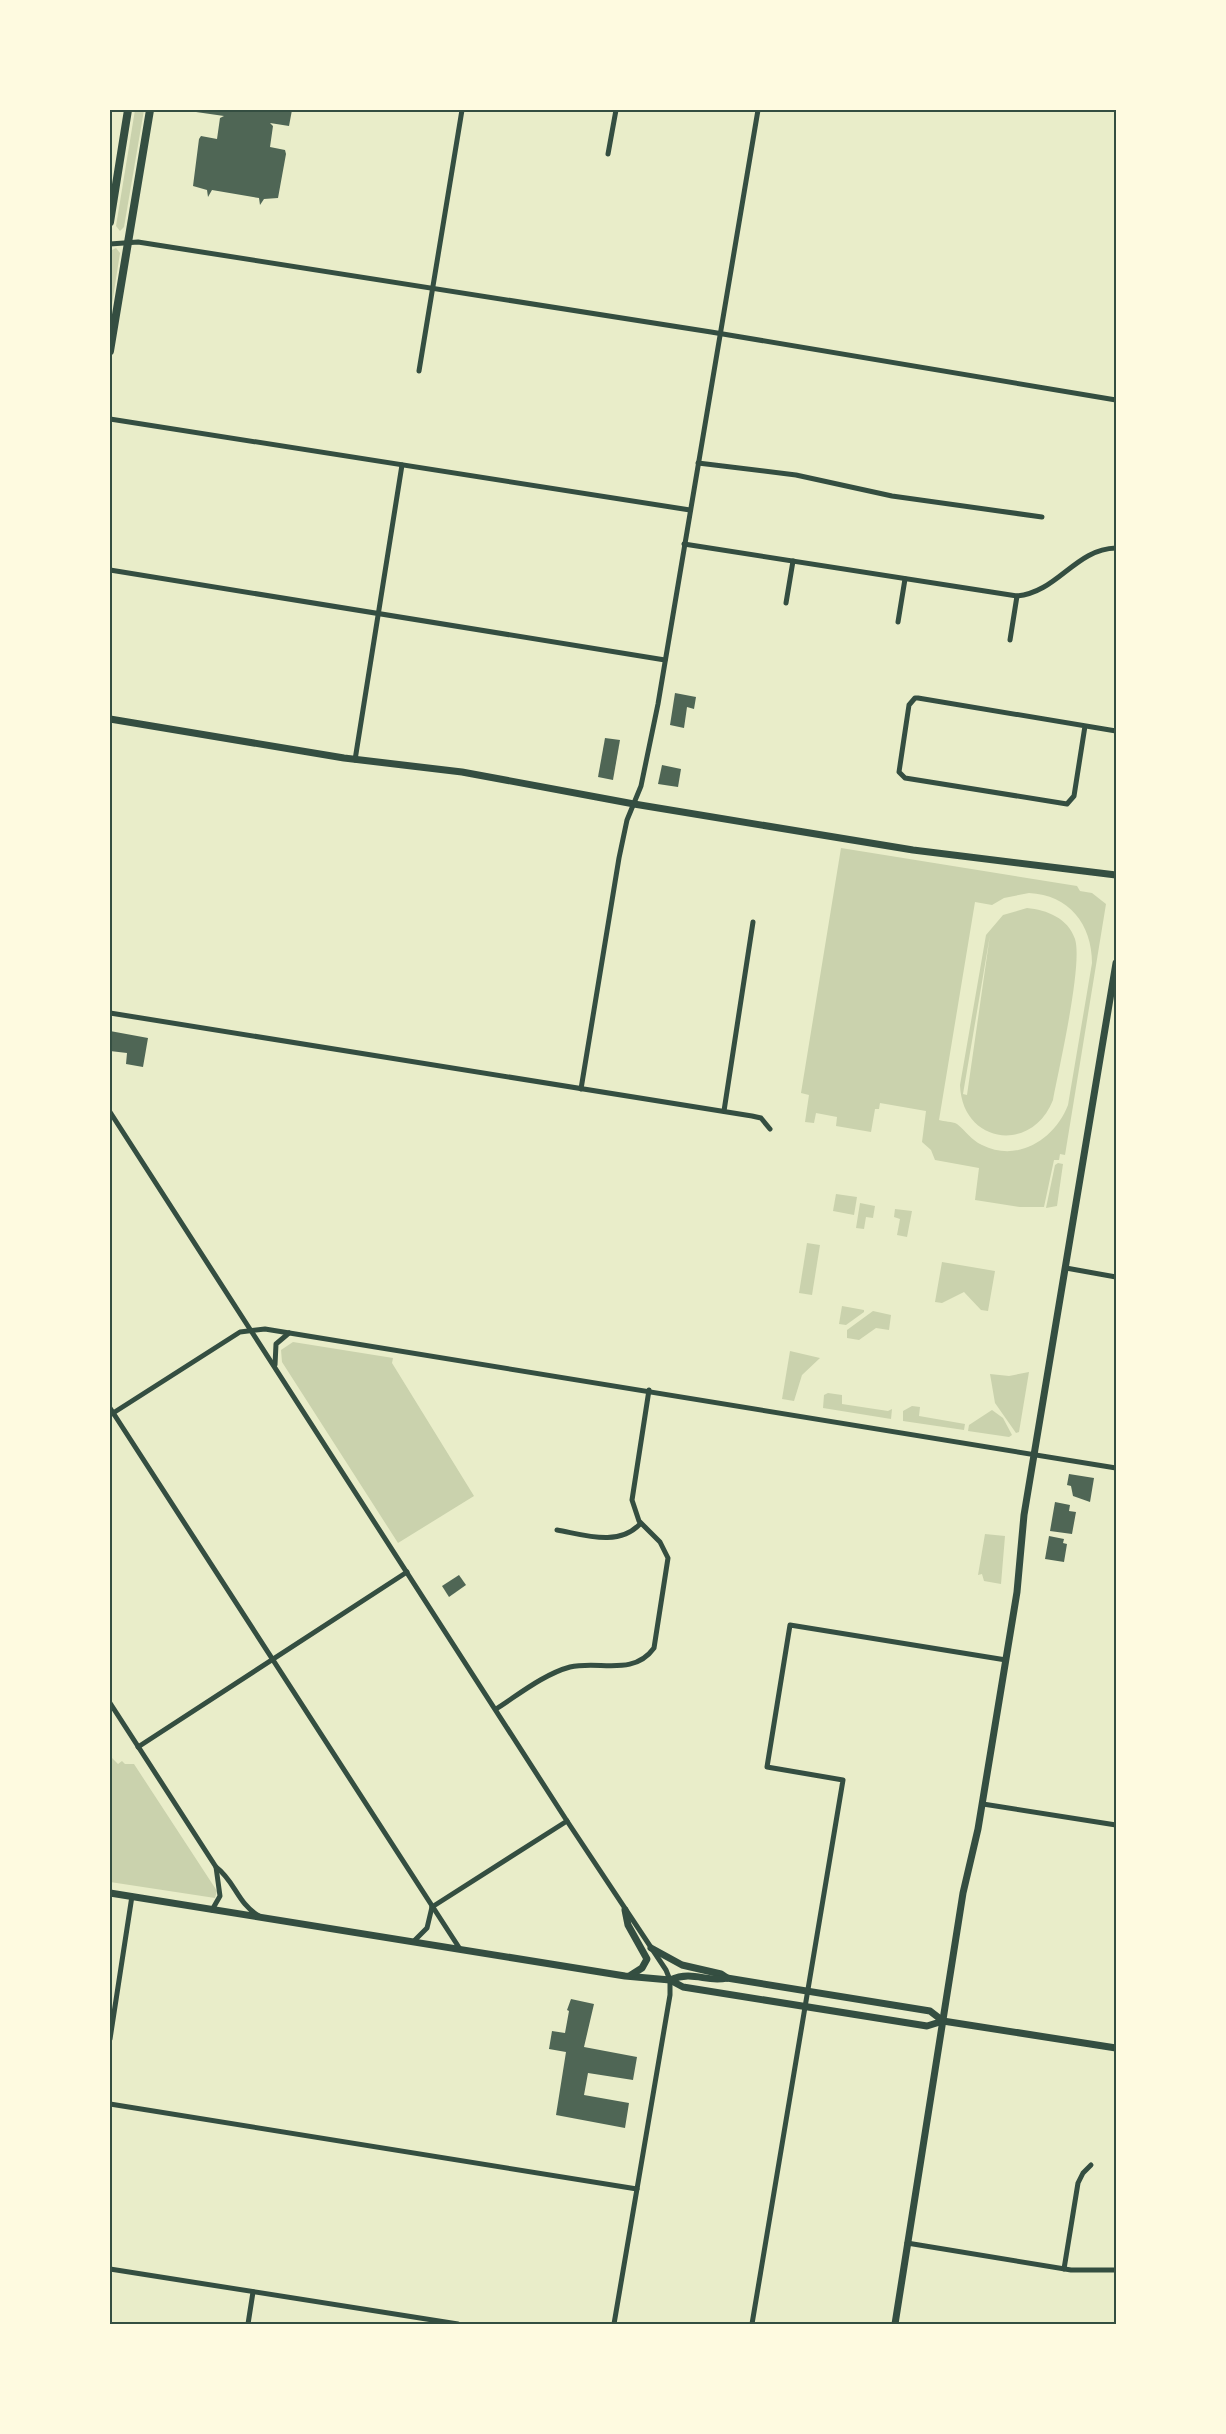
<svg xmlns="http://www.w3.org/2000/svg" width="1226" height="2434" font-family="Arial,sans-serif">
  <rect width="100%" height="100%" fill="#e9edc9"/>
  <!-- green -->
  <g fill="#cad2ad" fill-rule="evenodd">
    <polygon points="135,110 144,110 124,227 120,231 116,226"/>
    <polygon points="116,248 120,253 110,317 112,250"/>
    <path d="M841,848L1077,886L1080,891L1092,893L1106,904L1065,1155L1060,1154L1059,1160H1054L1044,1207H1020L975,1200L979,1168L935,1160L931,1150L922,1142L926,1111L880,1103L879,1109H875L871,1132L836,1126L837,1117L816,1113L814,1123L805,1122L809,1095L801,1093ZM1029,893C1069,895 1092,924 1092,963L1068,1105C1055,1139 1018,1163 982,1145C971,1140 966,1131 957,1124C952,1121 944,1122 939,1120L975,902L992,905L1004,898Z"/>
    <path d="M1027,908C1047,910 1068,918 1075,939C1083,964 1059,1068 1053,1100C1032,1154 962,1144 960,1085L986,935L1003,915ZM990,935L967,1095L963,1094Z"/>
    <polygon points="1058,1163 1063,1164 1057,1206 1046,1208 1055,1165"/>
    <polygon points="836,1194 857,1197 854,1215 833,1211"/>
    <polygon points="860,1203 875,1206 873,1218 866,1217 864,1229 856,1228"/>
    <polygon points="895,1209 912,1211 907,1237 897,1235 900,1219 894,1217"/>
    <polygon points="807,1243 820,1245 812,1295 799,1293"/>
    <polygon points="942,1262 995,1271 988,1311 981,1310 964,1292 942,1303 935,1302"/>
    <polygon points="842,1306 864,1310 864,1312 846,1325 839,1324"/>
    <polygon points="873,1311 891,1315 889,1330 876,1328 859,1340 847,1338 847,1330"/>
    <polygon points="293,1342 393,1358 392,1363 474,1496 398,1543 282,1362 281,1350"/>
    <polygon points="790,1351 820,1358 802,1375 794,1401 782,1399"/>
    <polygon points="1029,1372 1019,1432 1016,1433 995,1403 990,1374 1009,1376"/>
    <polygon points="828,1393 842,1395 842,1404 888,1411 892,1409 891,1419 823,1408 824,1395"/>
    <polygon points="912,1406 920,1407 919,1416 965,1424 964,1430 903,1421 903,1411"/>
    <polygon points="992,1410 1003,1418 1012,1435 1009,1437 968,1431 969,1425"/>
    <polygon points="985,1534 1005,1536 1001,1584 984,1581 982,1574 978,1575"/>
    <polygon points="110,1756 118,1764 122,1761 125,1764 134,1764 217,1891 215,1898 110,1882"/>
  </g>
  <!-- building -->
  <g fill="#4f6655">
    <polygon points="196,110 292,110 289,126 270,123 273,126 270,147 285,150 286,154 278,198 264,199 260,205 259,198 212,190 208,197 207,190 193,186 199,139 201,136 217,139 220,118 224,116 196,112"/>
    <polygon points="675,693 696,697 694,709 687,707 684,728 670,725"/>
    <polygon points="605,738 620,740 613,780 598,777"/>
    <polygon points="662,765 681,769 678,787 658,784"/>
    <polygon points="110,1031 148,1038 143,1067 126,1064 127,1053 110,1051"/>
    <polygon points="1069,1474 1094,1478 1090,1502 1073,1496 1071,1486 1067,1485"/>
    <polygon points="1055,1502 1070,1505 1069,1511 1076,1512 1072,1534 1050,1531"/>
    <polygon points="1049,1536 1064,1539 1063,1543 1067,1544 1064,1562 1045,1559"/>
    <polygon points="459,1575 466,1585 449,1597 442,1586"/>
    <polygon points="571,1999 594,2004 584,2047 637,2057 633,2080 588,2073 584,2095 629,2103 625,2128 556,2115 566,2052 549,2049 552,2031 565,2033 569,2011 567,2010"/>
  </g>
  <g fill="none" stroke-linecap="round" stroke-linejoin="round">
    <!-- minor -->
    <g stroke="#344e41" stroke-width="5">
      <polyline points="608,154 616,110"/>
      <polyline points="110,244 138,242 711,332 1116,400"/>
      <polyline points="419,371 462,110"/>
      <polyline points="110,419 690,510"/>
      <polyline points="698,463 796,475 892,496 1042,517"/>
      <path d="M684,544L1017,596C1058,592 1075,549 1116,548"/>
      <polyline points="110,570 665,660"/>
      <polyline points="786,603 793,561"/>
      <polyline points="898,622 905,579"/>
      <polyline points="1010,640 1017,596"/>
      <polyline points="1085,726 1074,796 1067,804 905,778 899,772 909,705 915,698 918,698 1116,731"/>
      <polyline points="355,760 402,465"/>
      <polyline points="110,1013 752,1116 761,1118 770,1129"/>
      <polyline points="581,1089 619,858 627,820 641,786 658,704 758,110"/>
      <polyline points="724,1111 753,922"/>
      <polyline points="110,1112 567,1821 666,1970 670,1980 670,1995 614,2324"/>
      <polyline points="1066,1268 1116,1277"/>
      <polyline points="275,1365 276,1344 289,1333"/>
      <polyline points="110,1408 460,1949"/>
      <polyline points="110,1415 240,1332 265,1329 1116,1468"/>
      <path d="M557,1530C585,1535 618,1547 640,1524"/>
      <path d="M110,1703L216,1867C235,1881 237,1903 259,1916"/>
      <path d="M496,1709C518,1695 544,1674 570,1667C599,1660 633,1677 654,1648L668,1558L660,1542L639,1521L632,1500L649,1390"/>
      <polyline points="138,1747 407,1572"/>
      <polyline points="983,1804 1116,1825"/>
      <polyline points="432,1907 567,1821"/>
      <polyline points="212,1910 220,1896 216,1867"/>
      <polyline points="413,1942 427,1928 432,1907"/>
      <polyline points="110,2039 132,1896"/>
      <polyline points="110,2104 637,2189"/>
      <polyline points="907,2243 1071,2270 1116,2270"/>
      <polyline points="110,2269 458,2324"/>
      <polyline points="1064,2269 1078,2183 1083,2173 1091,2165"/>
      <polyline points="248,2324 253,2292"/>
      <polyline points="752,2324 843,1780 767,1767 790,1625 1006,1660"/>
    </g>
    <!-- tertiary -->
    <g stroke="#344e41" stroke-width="7">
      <polyline points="110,719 344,758 462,772 634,804 913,850 1116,875"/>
      <polyline points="110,1893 625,1976 670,1980 683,1987 927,2026 943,2021 1116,2048"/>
      <polyline points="625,1910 628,1925 647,1959 642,1968 631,1975"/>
      <polyline points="651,1948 682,1965 721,1974 727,1978"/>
      <path d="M670,1980C694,1970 706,1983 727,1978L930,2011L943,2021"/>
      <polyline points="895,2324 963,1893 978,1829 1017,1592 1024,1515 1116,963"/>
    </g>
    <!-- secondary -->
    <g stroke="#344e41" stroke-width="8">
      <polyline points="110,222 128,110"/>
      <polyline points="110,351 150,110"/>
    </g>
  </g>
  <!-- border -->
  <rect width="1226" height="2434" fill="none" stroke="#fefae0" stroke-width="222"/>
  <rect x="111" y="111" width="1004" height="2212" fill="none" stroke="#344e41" stroke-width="2"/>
</svg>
